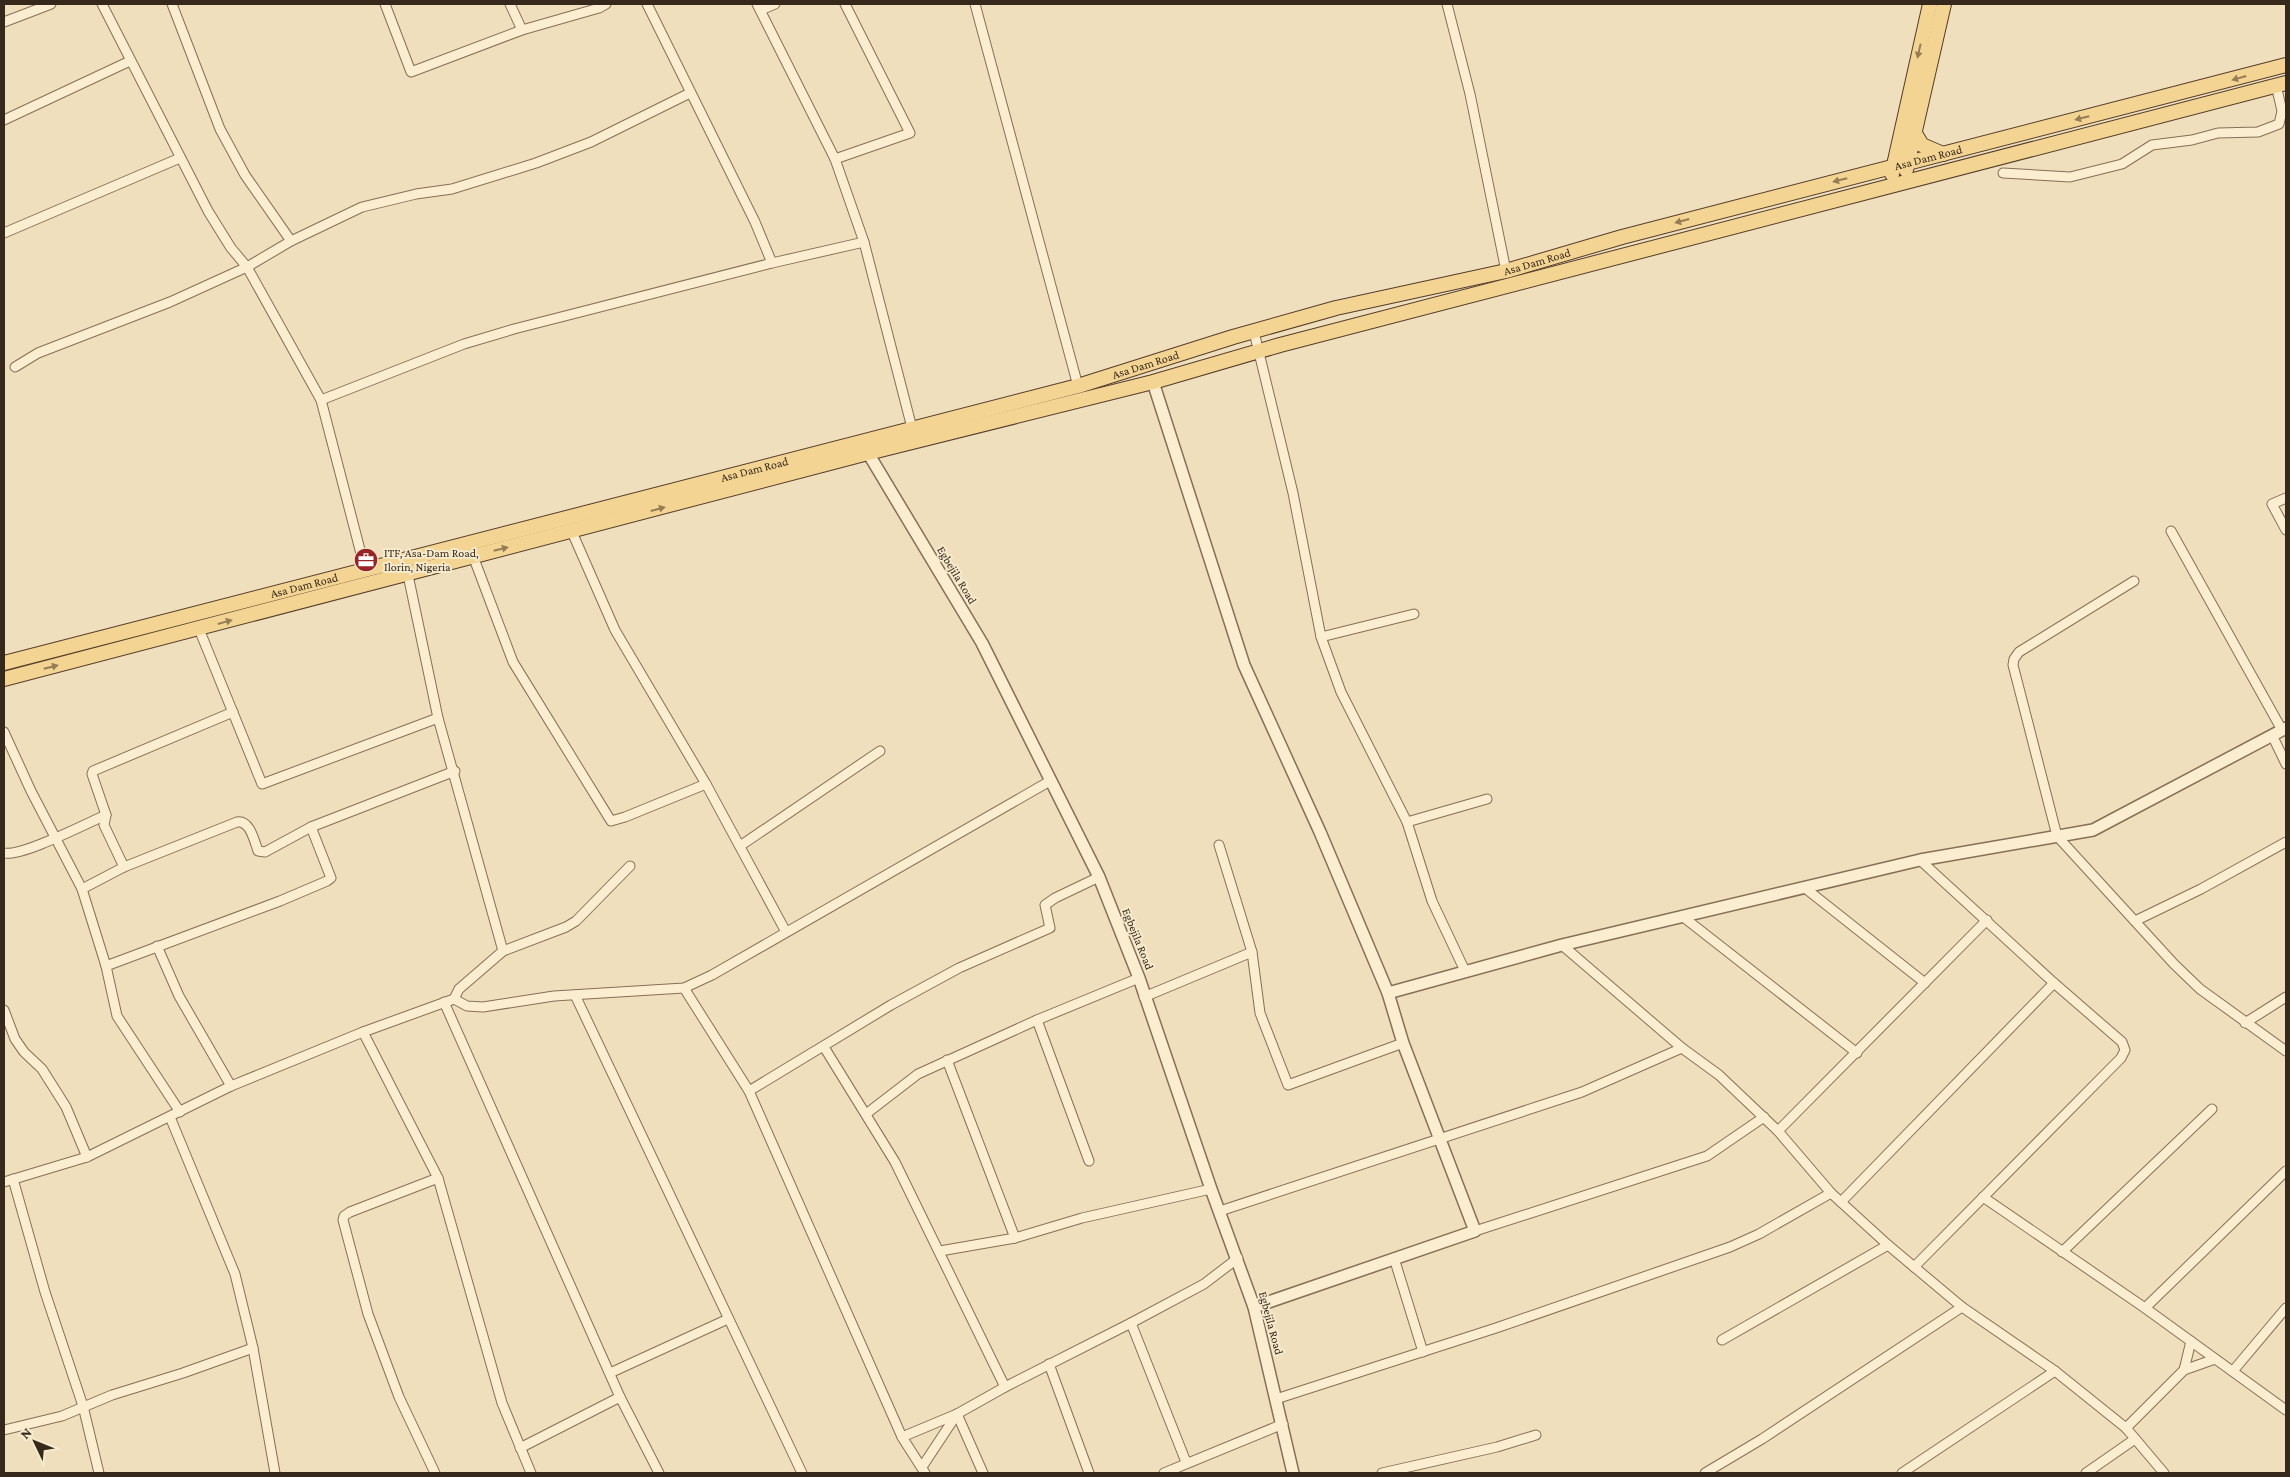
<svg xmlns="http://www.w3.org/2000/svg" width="2290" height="1477" font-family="'Crimson Pro',serif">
  <rect width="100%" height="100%" fill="#efdfbd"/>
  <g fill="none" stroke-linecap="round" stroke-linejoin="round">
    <!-- minor casing -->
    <g stroke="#876f56" stroke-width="11">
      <g id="minor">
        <polyline points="102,4 208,211 231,248 247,267 321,400 365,569"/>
        <polyline points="172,4 220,129 245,175 291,241"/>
        <polyline points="385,4 411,72 522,30 599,8 606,4"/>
        <polyline points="510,4 522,30"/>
        <polyline points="647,4 755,222 772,263"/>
        <polyline points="757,4 835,159 864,242 912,428"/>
        <polyline points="975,4 1078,386"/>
        <polyline points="1447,4 1470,94 1506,271"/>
        <polyline points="761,10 775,4"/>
        <polyline points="4,22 51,4"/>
        <polyline points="4,120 130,61"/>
        <polyline points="835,159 910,133 845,4"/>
        <polyline points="2003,173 2070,177 2122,164 2152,145 2192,140 2218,133 2258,132 2279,124 2282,111 2276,85"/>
        <polyline points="4,233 180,158"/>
        <polyline points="1254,332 1293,493 1321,637 1341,692 1407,822 1432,901 1465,971"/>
        <polyline points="15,367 38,353 170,302 247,267 291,241 362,207 416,194 452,189 536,163 591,142 690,93"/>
        <polyline points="321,400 464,344 514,329 772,263 864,242"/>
        <polyline points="2286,498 2272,504 2286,530"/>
        <polyline points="2171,531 2282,730"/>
        <polyline points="572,532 615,630 706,784 786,932"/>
        <polyline points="473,556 513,662 611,821 625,817 706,784"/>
        <polyline points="408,575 438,718 503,951 459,989 454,999"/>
        <polyline points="2134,581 2019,652 2014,659 2013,665 2057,836 2174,964 2200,989 2286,1051"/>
        <polyline points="199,629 262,784 438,718"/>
        <polyline points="1321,637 1414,614"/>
        <polyline points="4,732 31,791 82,889 106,966 117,1016 180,1112"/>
        <polyline points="2272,735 2286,764"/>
        <polyline points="1407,822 1487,799"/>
        <polyline points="1219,845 1252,952 1260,1013 1288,1085 1403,1043"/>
        <polyline points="740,846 880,751"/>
        <path d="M4,853C22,857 87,823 106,815"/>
        <polyline points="124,867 104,825 106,815 92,774 93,771 233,712"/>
        <polyline points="1805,888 1925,983"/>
        <path d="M82,889L124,867L237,822C250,820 254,840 258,851L265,852L311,827L455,771"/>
        <polyline points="1682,916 1857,1053"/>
        <polyline points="2135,921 2201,889 2286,842"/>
        <polyline points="1562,945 1682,1048 1719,1075 1778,1131 1831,1193 1888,1245 1962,1307 2055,1371 2126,1428 2164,1473"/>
        <polyline points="157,946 179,996 231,1086"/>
        <polyline points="503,951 566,927 576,921 630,866"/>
        <polyline points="106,966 280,901 327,881 331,878 311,827"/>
        <polyline points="684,988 749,1091 902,1437 925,1473"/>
        <polyline points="575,995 802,1473"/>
        <polyline points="1144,997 1252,952"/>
        <polyline points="444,1002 620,1397 659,1473"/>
        <polyline points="4,1010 15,1039 24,1052 42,1069 66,1107 87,1157"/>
        <polyline points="1037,1020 1089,1161"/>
        <polyline points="2245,1023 2286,997"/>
        <polyline points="363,1032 438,1178 502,1403 531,1473"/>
        <polyline points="824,1047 895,1162 1005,1387"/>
        <polyline points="947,1060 1015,1238 1082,1218 1211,1189"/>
        <polyline points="749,1091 891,1005 959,968 1050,928 1045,905 1055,898 1099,877"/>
        <polyline points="866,1114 918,1074 1037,1020 1139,978"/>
        <polyline points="170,1117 235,1274 253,1348 275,1473"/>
        <polyline points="1778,1131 1987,920"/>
        <polyline points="13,1179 45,1292 83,1406 99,1473"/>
        <polyline points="4,1182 87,1157 231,1086 363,1032 454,999 467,1006 483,1007 554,996 684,988 712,975 1050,781"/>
        <polyline points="1983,1197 2145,1308 2286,1410"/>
        <polyline points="1841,1202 2054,983"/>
        <polyline points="1220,1211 1582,1092 1682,1048"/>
        <polyline points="1475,1231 1707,1156 1764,1117"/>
        <polyline points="940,1251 1015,1238"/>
        <polyline points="2062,1252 2212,1109"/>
        <polyline points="1394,1258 1423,1352"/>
        <polyline points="1914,1267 2121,1058 2125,1050 2122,1042 2054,983 1920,860"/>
        <polyline points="2145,1308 2286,1171"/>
        <polyline points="1131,1323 1186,1462"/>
        <polyline points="1722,1340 1888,1245"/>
        <polyline points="1049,1364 1089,1473"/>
        <polyline points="2184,1370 2191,1341"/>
        <polyline points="2233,1371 2286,1308"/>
        <polyline points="610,1373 728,1319"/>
        <polyline points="1276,1399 1496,1328 1730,1247 1759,1234 1831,1193"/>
        <polyline points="957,1414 983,1473"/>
        <polyline points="2126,1428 2184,1370 2215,1359"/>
        <polyline points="4,1430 62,1416 112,1395 183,1373 253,1348"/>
        <polyline points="902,1437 957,1414 1005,1387 1131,1323 1204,1284 1238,1258"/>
        <polyline points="520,1448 620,1397"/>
        <polyline points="922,1467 957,1414"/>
        <polyline points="435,1473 399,1397 368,1314 343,1220 344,1216 350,1212 438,1178"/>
        <polyline points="1164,1473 1283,1424"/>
        <polyline points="1382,1473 1497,1447 1536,1435"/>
        <polyline points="1705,1473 1762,1439 1962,1307"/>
        <polyline points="1902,1473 2055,1371"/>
        <polyline points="2086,1473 2135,1439"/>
      </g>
    </g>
    <!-- tertiary casing -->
    <g stroke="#876f56" stroke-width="14">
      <g id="tertiary">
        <polyline points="1153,382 1244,665 1320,832 1388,993 1403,1043 1475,1231 1254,1307"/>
        <polyline points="868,453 982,643 1099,877 1139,978 1211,1189 1254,1307 1293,1473"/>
        <polyline points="1388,993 1562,945 1920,860 2093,830 2286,728"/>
      </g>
    </g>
    <!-- primary casing -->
    <g stroke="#543d2b" stroke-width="16">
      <g id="primary">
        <polyline points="1914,132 1922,145 1943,154"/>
        <polyline points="1906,170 1944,4"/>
        <polyline points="1892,174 1930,4"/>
        <path id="s1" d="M4,663L1078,386L1233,337L1336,308L1506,271L1622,237L2286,65"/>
        <polyline points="4,679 868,453 1153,382 1280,345 2286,83"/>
      </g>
    </g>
    <!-- minor -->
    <use href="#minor" stroke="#faedd0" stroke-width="9"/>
    <!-- tertiary -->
    <use href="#tertiary" stroke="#faedd0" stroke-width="11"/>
    <!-- primary -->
    <use href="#primary" stroke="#f4d492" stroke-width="14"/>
  </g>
  <!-- one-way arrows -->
  <defs><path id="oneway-solid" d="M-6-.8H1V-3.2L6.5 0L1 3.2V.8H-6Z" transform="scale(1.25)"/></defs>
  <g fill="#957e56">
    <use href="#oneway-solid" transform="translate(1919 51) rotate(103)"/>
    <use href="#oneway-solid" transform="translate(2239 78) rotate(164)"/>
    <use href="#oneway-solid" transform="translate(2082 118) rotate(166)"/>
    <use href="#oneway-solid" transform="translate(1840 180) rotate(166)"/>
    <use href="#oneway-solid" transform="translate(1682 221) rotate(165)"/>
    <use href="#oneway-solid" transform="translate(658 509) rotate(-15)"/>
    <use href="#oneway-solid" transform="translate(501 549) rotate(-14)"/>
    <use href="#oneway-solid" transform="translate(225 622) rotate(-16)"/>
    <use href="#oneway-solid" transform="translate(51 667) rotate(-14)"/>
  </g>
  <!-- icons -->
  <defs>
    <g id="office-disc" transform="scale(1.25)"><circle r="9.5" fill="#972427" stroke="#f6eacd"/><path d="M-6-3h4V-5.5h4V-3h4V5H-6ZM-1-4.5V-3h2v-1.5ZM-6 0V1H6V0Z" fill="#fff"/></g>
  </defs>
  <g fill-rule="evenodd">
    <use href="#office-disc" x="366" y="560"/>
  </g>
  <g text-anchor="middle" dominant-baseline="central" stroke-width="4" stroke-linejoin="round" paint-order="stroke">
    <!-- street labels -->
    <g font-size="12" fill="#36281b" stroke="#f6eacd">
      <text stroke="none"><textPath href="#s1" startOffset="1990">Asa Dam Road</textPath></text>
      <text stroke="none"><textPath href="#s1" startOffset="1585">Asa Dam Road</textPath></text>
      <text stroke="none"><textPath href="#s1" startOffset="1180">Asa Dam Road</textPath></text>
      <text stroke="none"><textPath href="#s1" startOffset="775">Asa Dam Road</textPath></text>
      <text transform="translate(957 575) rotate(59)">Egbejila Road</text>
      <text stroke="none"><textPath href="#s1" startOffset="310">Asa Dam Road</textPath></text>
      <text transform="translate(1138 939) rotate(68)">Egbejila Road</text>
      <text transform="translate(1271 1323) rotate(75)">Egbejila Road</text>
    </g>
    <!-- poi labels -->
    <g font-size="12" fill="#36281b" stroke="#f6eacd" text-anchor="start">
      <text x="384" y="553">ITF, Asa-Dam Road,<tspan x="384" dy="14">Ilorin, Nigeria</tspan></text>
    </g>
  </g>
  <!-- border -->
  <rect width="2290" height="1477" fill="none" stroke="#36281b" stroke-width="10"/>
  <!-- north arrow -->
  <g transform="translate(35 1442) rotate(313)" stroke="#f6eacd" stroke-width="4" paint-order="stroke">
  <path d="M0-4L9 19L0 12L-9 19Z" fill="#36281b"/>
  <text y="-8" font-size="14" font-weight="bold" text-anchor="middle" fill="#36281b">N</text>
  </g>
</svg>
